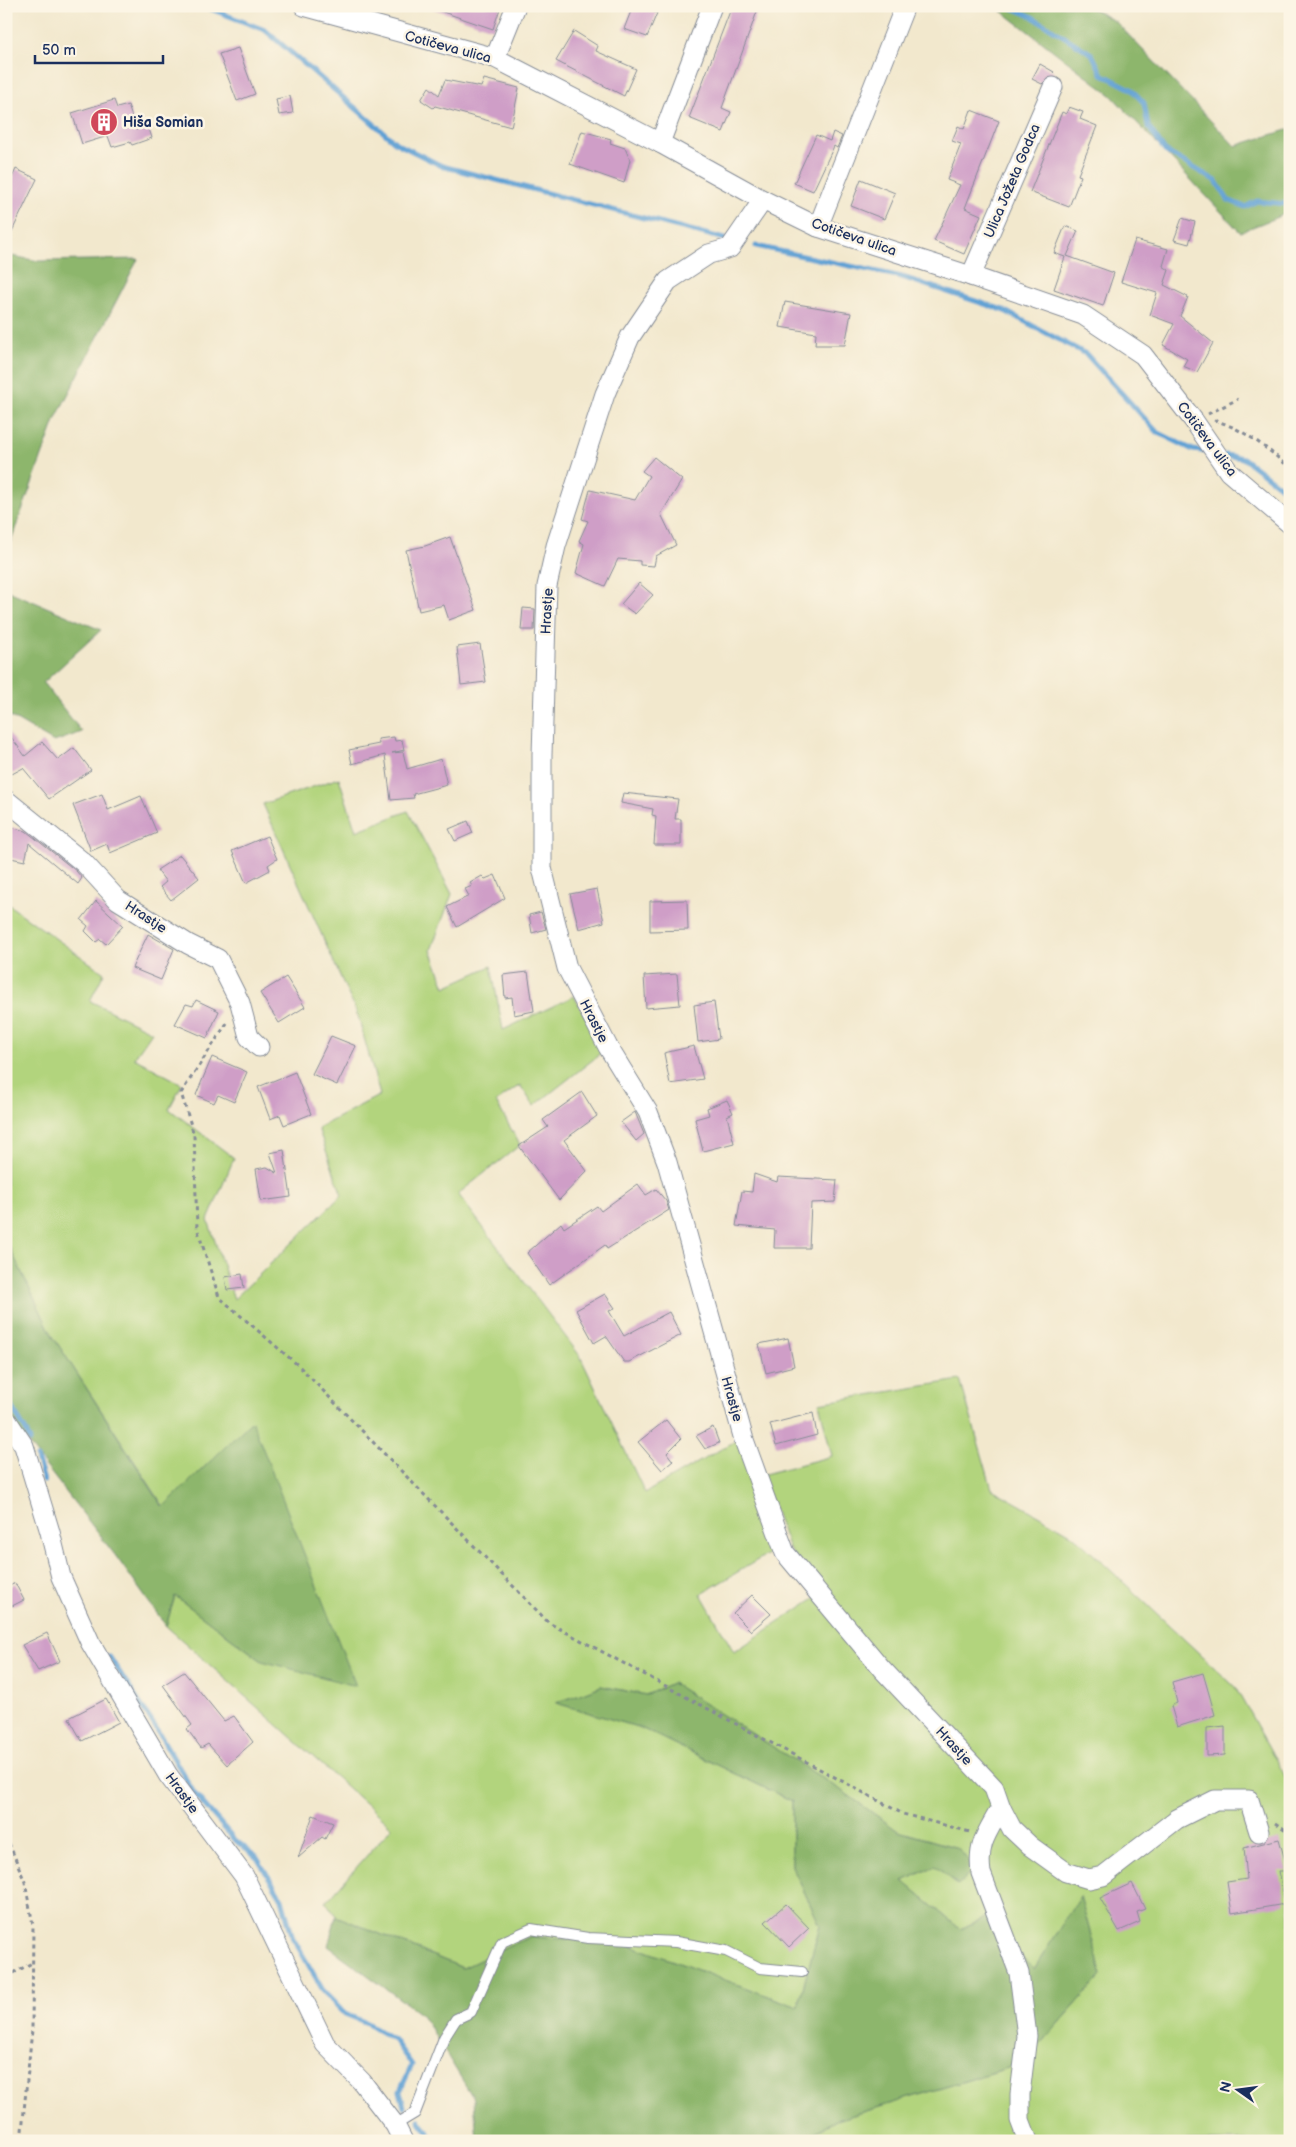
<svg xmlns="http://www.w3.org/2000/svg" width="1296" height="2147" font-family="'Balsamiq Sans',sans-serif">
  <rect width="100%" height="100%" fill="#fcf5e5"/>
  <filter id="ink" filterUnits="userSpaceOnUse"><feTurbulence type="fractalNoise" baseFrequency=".02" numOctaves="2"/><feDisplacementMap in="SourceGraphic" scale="10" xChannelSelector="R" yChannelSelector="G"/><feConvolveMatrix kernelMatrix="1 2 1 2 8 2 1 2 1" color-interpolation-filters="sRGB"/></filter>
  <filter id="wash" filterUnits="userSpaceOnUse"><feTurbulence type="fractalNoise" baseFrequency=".0096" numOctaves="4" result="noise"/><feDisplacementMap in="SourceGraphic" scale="20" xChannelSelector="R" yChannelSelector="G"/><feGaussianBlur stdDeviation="1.12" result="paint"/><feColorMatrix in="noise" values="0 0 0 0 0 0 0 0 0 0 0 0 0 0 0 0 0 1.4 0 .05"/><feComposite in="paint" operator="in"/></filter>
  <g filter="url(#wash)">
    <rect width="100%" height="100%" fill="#f2e8cd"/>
    <!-- green -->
    <polygon fill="#b2d47d" stroke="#66826e" points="339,778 356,831 408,811 452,894 431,950 445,987 491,966 503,1030 574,996 604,1051 534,1106 520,1085 496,1102 520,1145 458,1194 580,1356 645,1493 737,1440 776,1549 701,1594 734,1652 824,1592 790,1551 761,1475 832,1456 819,1403 960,1380 992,1489 1073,1535 1235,1687 1290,1785 1290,2141 799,2141 840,2119 1024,2063 1102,1975 1080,1897 1034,1969 984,1918 960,1929 903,1881 935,1866 957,1885 958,1848 898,1831 838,1788 672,1683 646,1695 601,1686 557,1703 641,1728 792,1801 792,1866 820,1925 798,2007 622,1942 529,1937 463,1968 336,1916 326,1902 392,1827 166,1626 175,1596 262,1661 252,1422 164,1507 52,1335 6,1240 6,903 104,973 90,1001 152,1032 134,1058 182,1084 169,1109 234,1158 208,1220 234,1299 342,1195 318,1128 380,1095 358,1016 263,804"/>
    <!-- forest -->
    <g fill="#8db66c" stroke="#547265">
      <polygon points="995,6 1088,6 1116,22 1235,146 1290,129 1290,212 1240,232 1111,95"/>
      <polygon points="6,255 39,261 138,259 56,418 6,554"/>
      <polygon points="6,590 101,630 43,683 82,732 54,742 6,714"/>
      <polygon points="6,1240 52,1335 163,1507 252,1421 356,1686 262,1661 175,1596 166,1626 115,1555 6,1415"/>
      <polygon points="672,1683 838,1788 898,1831 958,1848 975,1869 958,1885 935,1866 903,1881 960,1929 984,1918 1034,1969 1080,1896 1102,1975 1024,2063 840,2119 799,2141 477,2141 474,2099 423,2016 328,1946 336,1916 463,1968 529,1937 622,1942 798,2007 820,1925 792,1866 792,1801 641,1728 556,1703 601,1686 646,1695"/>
    </g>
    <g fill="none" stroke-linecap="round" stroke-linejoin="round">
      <!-- stream -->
      <g stroke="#61a1d4" stroke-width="5">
        <polyline points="203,6 265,30 396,143 442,166 725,239"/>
        <polyline points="1008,6 1031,16 1092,54 1102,74 1131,89 1144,103 1148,126 1165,151 1216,181 1228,200 1245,207 1257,201 1286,204 1290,198"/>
        <polyline points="756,246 902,277 1003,310 1086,354 1157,432 1193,450 1209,452"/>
        <polyline points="1225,455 1243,458 1290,494"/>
        <polyline points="6,1398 26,1431 30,1441"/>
        <polyline points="37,1458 44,1481"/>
        <polyline points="109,1656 156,1728 194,1793 234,1839 257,1858 282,1899 293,1938 324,1992 345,2014 367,2023 394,2040 412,2065 400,2091 404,2107"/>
        <polyline points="419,2120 434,2141"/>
      </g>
    </g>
    <g id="blocks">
      <!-- building -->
      <g fill="#cf9ec7">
        <polygon points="435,6 501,6 493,29 434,9"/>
        <polygon points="633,6 638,6 657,13 647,37 624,29"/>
        <polygon points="732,6 759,6 722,108 731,112 723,132 689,118"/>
        <polygon points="574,31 598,46 596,51 636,69 624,96 556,61"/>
        <polygon points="238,48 255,94 237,101 219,54"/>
        <polygon points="1040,64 1054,72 1042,84 1032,79"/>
        <polygon points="484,79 519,88 511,127 435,106 433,108 421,100 429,87 439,95 445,80 481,87"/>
        <polygon points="290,96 293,113 279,115 276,99"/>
        <polygon points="114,100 117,108 128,105 136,130 148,126 152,138 132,145 130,142 112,147 108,136 82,144 72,113"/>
        <polygon points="1069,107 1083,112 1080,119 1097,126 1078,175 1081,176 1069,207 1030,192 1062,112 1066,114"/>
        <polygon points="971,110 999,121 965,208 981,215 964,254 934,241 960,185 947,180 961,144 952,141 958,126 964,129"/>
        <polygon points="582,131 611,139 610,143 625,148 630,160 624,183 570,164"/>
        <polygon points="833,132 842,136 837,148 834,146 813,191 794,183 816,135 830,141"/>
        <polygon points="16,169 37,179 6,244 6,191"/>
        <polygon points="861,179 895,193 884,219 851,206"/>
        <polygon points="1182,218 1195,222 1189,244 1174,240"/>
        <polygon points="1065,226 1078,231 1067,256 1114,273 1103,306 1054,289 1065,257 1054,253"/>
        <polygon points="1135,240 1168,249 1163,266 1169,270 1164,285 1188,297 1180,316 1213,343 1197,372 1183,366 1187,359 1163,345 1174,324 1150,315 1157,293 1121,282"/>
        <polygon points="785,302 851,313 845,345 815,345 816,333 780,327"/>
        <polygon points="654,457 682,480 661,514 676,545 656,556 654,566 640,565 640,561 618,559 605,586 576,573 584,544 579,541 588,521 582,519 590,490 635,500 649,476 642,471"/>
        <polygon points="450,537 476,610 449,620 444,605 419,611 406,550 425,546"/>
        <polygon points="639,583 653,595 635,614 621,604"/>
        <polygon points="523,608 535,609 534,630 521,630"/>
        <polygon points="480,644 486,682 461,685 457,647"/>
        <polygon points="6,730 25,756 42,742 58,760 74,748 91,770 49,799 23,768 12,774 6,766"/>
        <polygon points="394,737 395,741 402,740 404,750 392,753 403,752 407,769 441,759 447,785 413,794 414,798 391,800 385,755 352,764 349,750 379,744 378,739"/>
        <polygon points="623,793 678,799 675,819 681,819 681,845 654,845 656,816 652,815 653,809 621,803"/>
        <polygon points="102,794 108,810 141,796 157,833 110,853 107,844 91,851 73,805"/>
        <polygon points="468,821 473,833 455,841 449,829"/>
        <polygon points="6,826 26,831 76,871 82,878 78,884 29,843 25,861 6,857"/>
        <polygon points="267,836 277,859 268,865 270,870 246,883 232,851"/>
        <polygon points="180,855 199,878 171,900 160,887 166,882 157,870"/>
        <polygon points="495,875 505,898 457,927 447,907 469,896 465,889 472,886 470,883 482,876 485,879"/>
        <polygon points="597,889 604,922 579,929 570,894"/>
        <polygon points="687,900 688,930 650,931 650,901"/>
        <polygon points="96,901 123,926 106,944 100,939 96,942 85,931 88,926 81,920"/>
        <polygon points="541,912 546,929 532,933 529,915"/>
        <polygon points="148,934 174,949 161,980 132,968"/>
        <polygon points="528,972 534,1011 514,1015 512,997 505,998 503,975"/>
        <polygon points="677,974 680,1005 646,1008 644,976"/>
        <polygon points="286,977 305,1007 279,1023 260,993"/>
        <polygon points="196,1000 219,1011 207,1038 175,1024 186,1004 193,1006"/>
        <polygon points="714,1002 719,1039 698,1042 694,1005"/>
        <polygon points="331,1036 356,1046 337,1085 312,1074"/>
        <polygon points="694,1046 703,1079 670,1084 664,1053"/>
        <polygon points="212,1057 247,1072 234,1102 218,1095 214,1103 196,1095"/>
        <polygon points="295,1072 311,1114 284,1125 280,1115 270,1119 258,1087"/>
        <polygon points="582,1092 597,1116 564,1140 587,1171 559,1200 519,1146 548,1127 543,1120"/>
        <polygon points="727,1100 733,1113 727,1116 734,1143 703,1151 695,1119 709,1115 707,1108"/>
        <polygon points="635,1112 644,1134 636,1141 621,1122"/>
        <polygon points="284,1150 291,1197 261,1201 256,1169 267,1167 277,1173 270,1153"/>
        <polygon points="754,1174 777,1182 778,1177 837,1180 835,1202 811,1203 809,1248 774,1248 775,1230 736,1226 742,1191 752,1192"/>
        <polygon points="638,1184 646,1195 656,1189 666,1201 669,1210 607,1249 605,1245 549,1285 527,1253 561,1223 564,1228 597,1206 601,1211"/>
        <polygon points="242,1274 244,1288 227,1290 225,1277"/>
        <polygon points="605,1294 615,1308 609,1311 624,1336 669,1312 681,1335 629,1362 624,1362 606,1336 594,1343 576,1310"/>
        <polygon points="788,1338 794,1366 766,1373 759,1344"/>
        <polygon points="813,1413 817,1435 776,1446 770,1424"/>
        <polygon points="666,1420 681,1439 667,1453 673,1461 662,1470 638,1442"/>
        <polygon points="713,1427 719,1443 705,1449 696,1436"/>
        <polygon points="15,1583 24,1600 12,1606 6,1596 6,1588"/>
        <polygon points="752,1595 771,1614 751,1631 733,1613"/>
        <polygon points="47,1633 60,1661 38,1671 22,1645"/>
        <polygon points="184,1672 224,1721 234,1716 253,1742 227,1765 208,1744 201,1748 187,1729 192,1725 163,1685"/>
        <polygon points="1203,1673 1215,1715 1177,1727 1171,1706 1177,1703 1172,1682"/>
        <polygon points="106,1699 119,1722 82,1741 69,1718"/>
        <polygon points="1225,1726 1225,1755 1207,1756 1207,1728"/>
        <polygon points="313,1815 333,1823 325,1839 322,1837 298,1858"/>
        <polygon points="1279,1839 1288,1871 1279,1871 1285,1904 1232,1913 1227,1882 1247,1879 1244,1848"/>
        <polygon points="1132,1883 1145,1909 1137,1912 1140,1922 1119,1931 1100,1898"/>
        <polygon points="786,1904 809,1928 789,1947 765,1922"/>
      </g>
    </g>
  </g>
  <g filter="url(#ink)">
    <use href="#blocks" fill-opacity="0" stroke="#868c96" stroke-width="1"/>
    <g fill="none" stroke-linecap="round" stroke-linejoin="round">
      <!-- service casing -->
      <g stroke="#868c96" stroke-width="12">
        <polyline id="service" points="395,2125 415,2113 444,2038 456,2019 471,2012 502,1942 531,1929 588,1938 676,1942 726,1951 760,1968 802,1972"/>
      </g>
      <!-- minor casing -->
      <g stroke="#868c96" stroke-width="21">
        <g id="minor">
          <polyline points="304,6 495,58 660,143 763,200 818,227 971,276 1083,315 1143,355 1194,421 1229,472 1290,524"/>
          <polyline points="495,58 516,6"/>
          <polyline points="660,143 712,6"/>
          <path d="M763,200L730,248L709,254L668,281L630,337L605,394L556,546L547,586L542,755V868L567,968L608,1047L648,1112L667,1162L744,1440L785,1553L882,1669L994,1788L1001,1808C987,1833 977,1844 981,1873L1019,1973L1027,2036L1020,2094V2120L1028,2141"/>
          <polyline points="818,227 905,6"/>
          <polyline points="971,276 1053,87"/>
          <polyline points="6,800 84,863 118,900 188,944 218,959 240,1003 249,1037 259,1047"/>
          <polyline points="6,1419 24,1446 50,1532 61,1577 90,1642 168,1775 244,1876 325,2044 362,2082 395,2125 403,2141"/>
          <polyline points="1001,1808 1012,1829 1030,1846 1066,1872 1089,1879 1103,1876 1177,1819 1215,1800 1249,1800 1259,1832"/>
        </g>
      </g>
      <!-- path -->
      <g stroke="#868c96" stroke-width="3" stroke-dasharray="4 4" stroke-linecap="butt">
        <polyline points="1208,414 1238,399"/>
        <path d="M1214,420C1244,429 1267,448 1290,468"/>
        <polyline points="227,1023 181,1093 194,1135 197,1228 219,1297 300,1367 549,1623 903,1814 970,1832"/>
        <polyline points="1275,1823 1286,1830 1290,1843"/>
        <polyline points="6,1836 25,1882 33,1925 32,2030 21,2141"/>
        <polyline points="6,1977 32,1963"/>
      </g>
      <!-- service -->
      <use href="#service" stroke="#fff" stroke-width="10"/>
      <!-- minor -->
      <use href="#minor" stroke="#fff" stroke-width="19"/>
    </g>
  </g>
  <!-- icons -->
  <defs>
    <g id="building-disc" transform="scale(1.4375)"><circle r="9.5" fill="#d1495b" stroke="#fcf5e5"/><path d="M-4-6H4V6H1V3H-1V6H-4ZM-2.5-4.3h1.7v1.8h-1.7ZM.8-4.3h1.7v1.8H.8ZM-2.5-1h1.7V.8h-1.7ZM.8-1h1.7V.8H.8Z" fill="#fff"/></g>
  </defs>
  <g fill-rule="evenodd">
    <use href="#building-disc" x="104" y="122"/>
  </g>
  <g text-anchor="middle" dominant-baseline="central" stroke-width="5" stroke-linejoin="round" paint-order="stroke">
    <!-- street labels -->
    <g font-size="14" fill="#1b2f5e" stroke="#fcf5e5">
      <text transform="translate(448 47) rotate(15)">Cotičeva ulica</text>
      <text transform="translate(1012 181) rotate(-67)">Ulica Jožeta Godca</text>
      <text transform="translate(854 237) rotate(19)">Cotičeva ulica</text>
      <text transform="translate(1207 439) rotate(53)">Cotičeva ulica</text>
      <text transform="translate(547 611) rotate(-87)">Hrastje</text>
      <text transform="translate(146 917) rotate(33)">Hrastje</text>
      <text transform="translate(594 1021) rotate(63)">Hrastje</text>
      <text transform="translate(732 1399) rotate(74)">Hrastje</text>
      <text transform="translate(954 1746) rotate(47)">Hrastje</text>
      <text transform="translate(182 1793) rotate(54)">Hrastje</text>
    </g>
    <!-- poi labels -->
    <g font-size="14" font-weight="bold" fill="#1b2f5e" stroke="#fcf5e5" text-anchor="start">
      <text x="123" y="122">Hiša Somian</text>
    </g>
  </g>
  <!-- margin -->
  <rect width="1296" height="2147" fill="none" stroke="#fcf5e5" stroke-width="25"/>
  <!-- north arrow -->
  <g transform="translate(1238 2090) rotate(284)" stroke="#fcf5e5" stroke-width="4" paint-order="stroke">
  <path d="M0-4L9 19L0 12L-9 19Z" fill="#1b2f5e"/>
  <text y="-8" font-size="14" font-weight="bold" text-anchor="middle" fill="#1b2f5e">N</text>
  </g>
  <!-- scale -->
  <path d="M35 55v8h128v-8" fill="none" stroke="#1b2f5e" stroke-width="2.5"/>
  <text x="42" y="55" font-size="15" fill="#1b2f5e" stroke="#fcf5e5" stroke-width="4" paint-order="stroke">50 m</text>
</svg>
